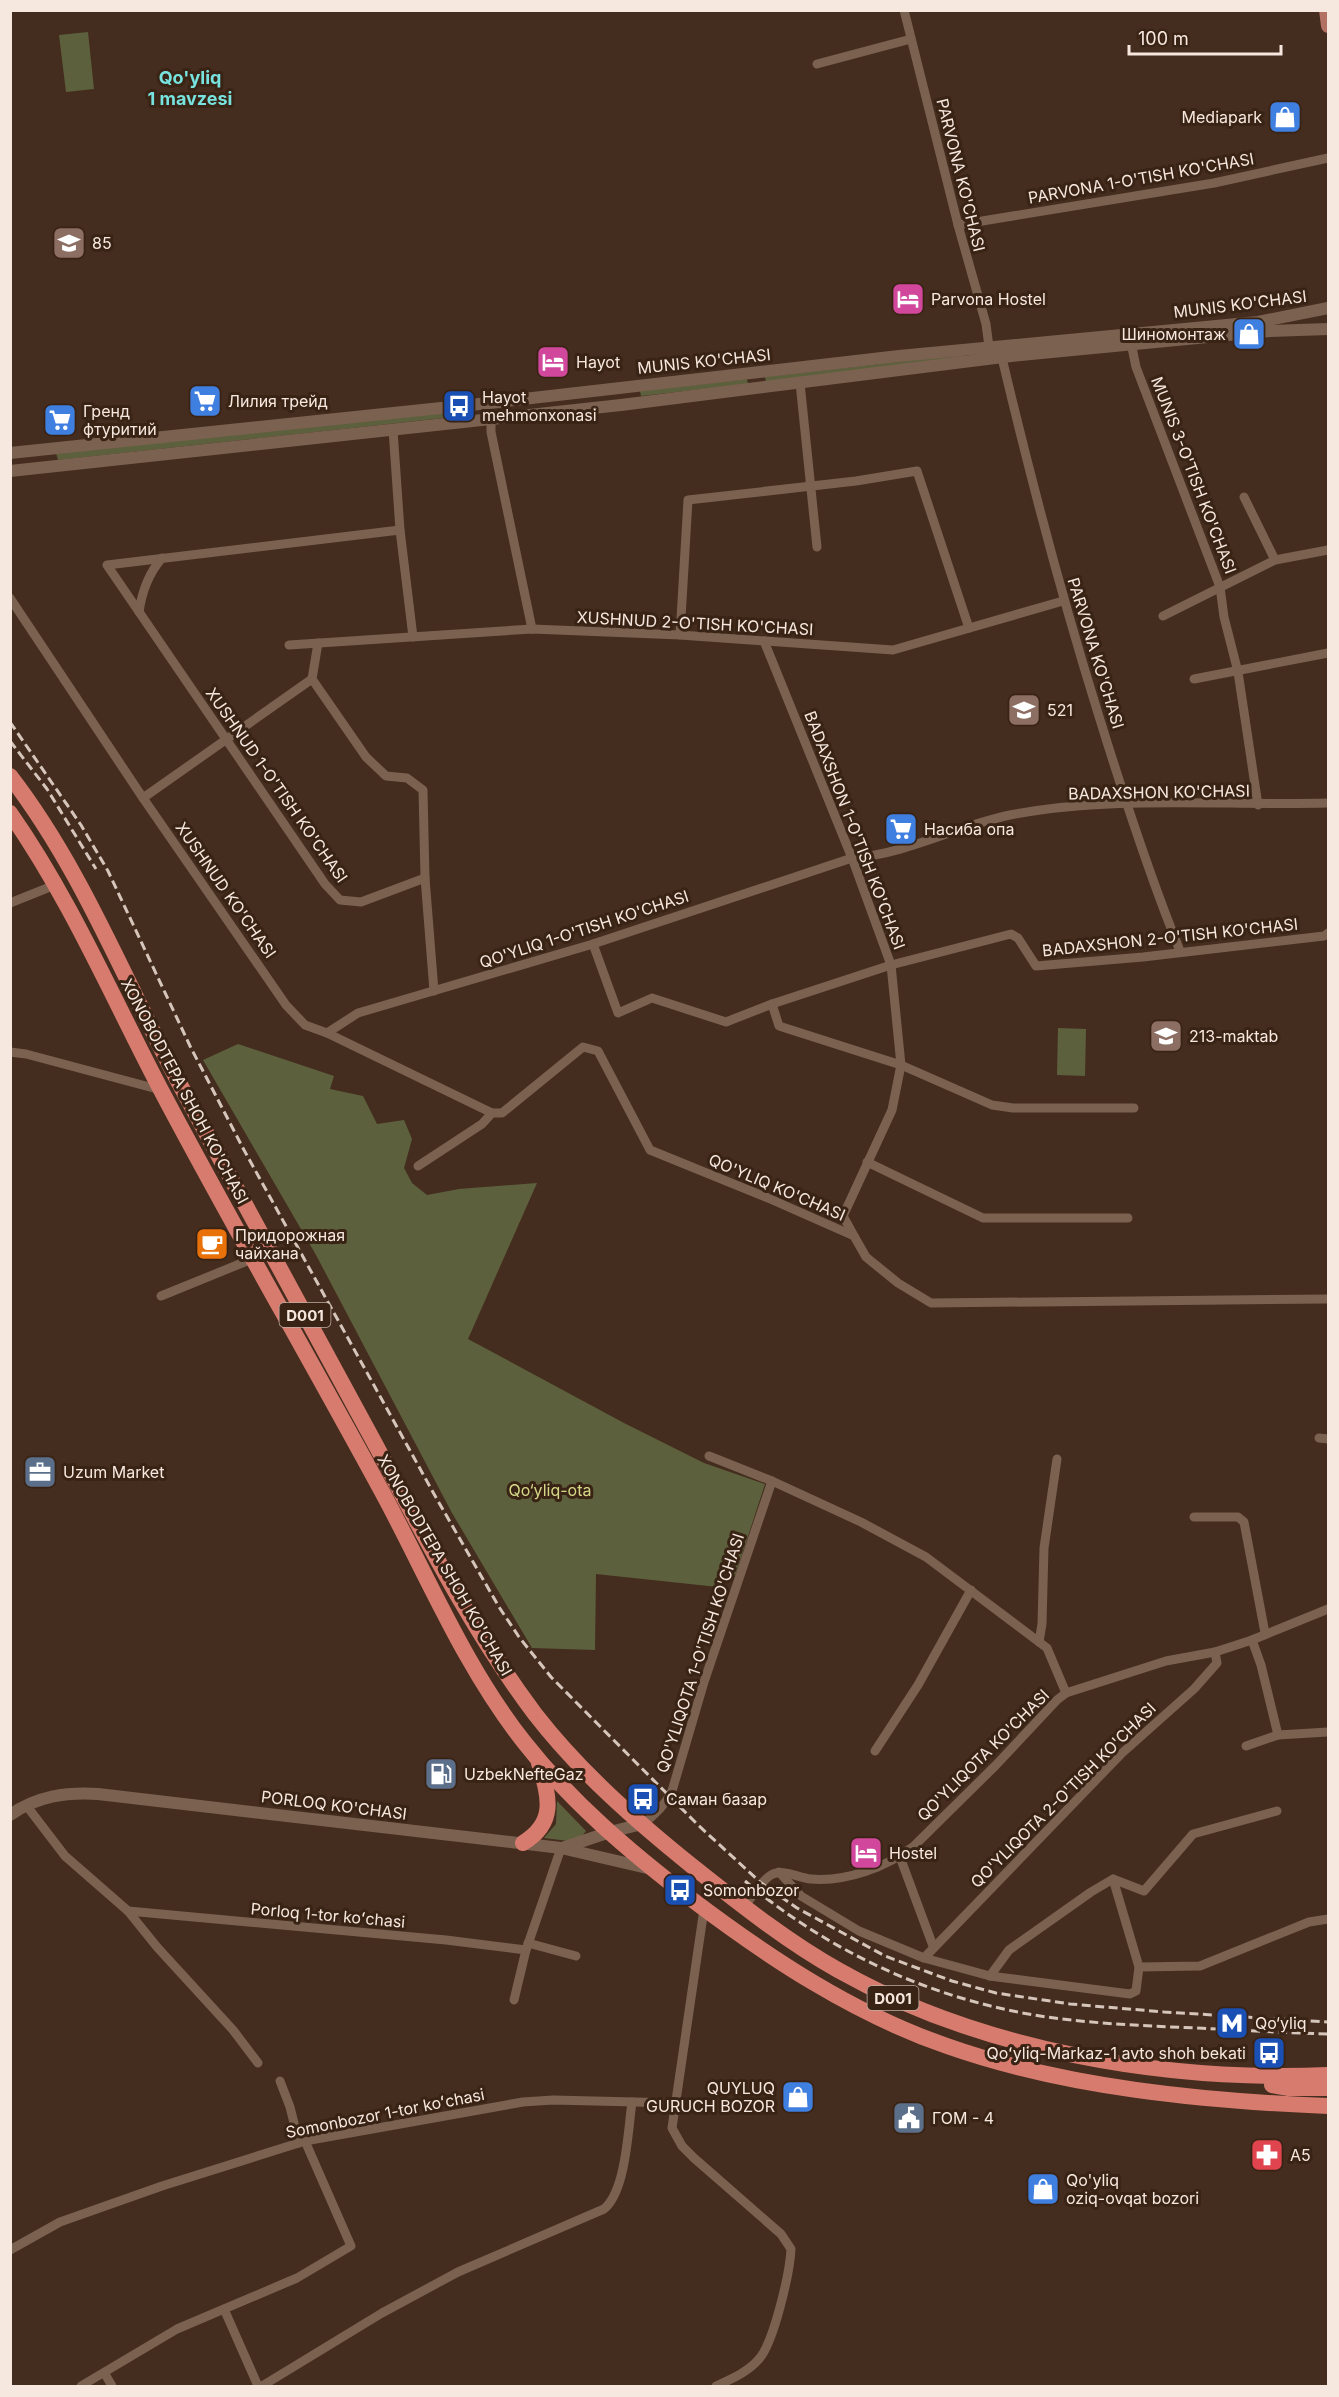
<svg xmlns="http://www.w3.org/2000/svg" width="1339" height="2397" font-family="Inter,sans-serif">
  <rect width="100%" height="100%" fill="#442d1e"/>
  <!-- green -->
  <g fill="#5d603d">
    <polygon points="88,32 94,89 66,92 59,35"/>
    <polygon points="950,356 967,356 766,382 765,377"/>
    <polygon points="747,379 748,384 641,396 640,391"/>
    <polygon points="461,410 462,416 58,460 56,453"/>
    <polygon points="1058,1028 1086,1029 1085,1076 1057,1075"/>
    <polygon points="238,1044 334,1076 330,1089 363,1096 377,1124 404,1120 412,1139 404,1168 412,1183 427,1195 459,1189 537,1183 468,1339 624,1423 704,1463 765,1484 735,1576 723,1573 718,1587 596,1574 595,1650 532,1648 452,1513 316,1255 203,1060"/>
    <polygon points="557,1801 586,1831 577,1842 544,1838 556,1824"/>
  </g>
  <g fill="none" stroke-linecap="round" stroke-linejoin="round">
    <!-- street -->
    <g stroke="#7a6150" stroke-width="9">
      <polyline points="904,10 958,225 986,324 989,347"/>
      <polyline points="817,64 911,39"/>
      <polyline points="958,225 1214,183 1328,158"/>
      <polyline points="1130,338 1136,367 1220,587 1224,617 1238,672 1258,805"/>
      <path d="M1002,358C1030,476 1061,594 1097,710C1122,791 1148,872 1180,951"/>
      <polyline points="800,383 817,547"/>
      <polyline points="491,419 491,432 532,629"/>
      <polyline points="393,430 400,530 413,637"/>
      <polyline points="1244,497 1275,560"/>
      <polyline points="400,530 107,565 325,884 340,900 361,902 425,878"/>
      <polyline points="10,598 143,798 286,1005 305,1025 327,1033 492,1113"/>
      <path d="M139,612C142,591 148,574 162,558"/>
      <polyline points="1163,616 1275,560 1328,550"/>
      <polyline points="680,635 688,500 856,481 917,471 969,628"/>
      <polyline points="764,641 852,858 891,965 901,1065 892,1110 843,1216 854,1236"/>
      <polyline points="318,643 312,679 366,757 386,776 407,778 423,790 425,878 434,991"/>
      <polyline points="289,645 532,629 680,635 893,650 1063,601"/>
      <polyline points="1194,679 1328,653"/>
      <polyline points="143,798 312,679"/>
      <polyline points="10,903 55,885"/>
      <polyline points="593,944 618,1013 652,998 726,1022 772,1004 891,965 1011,934 1018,938 1036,966 1143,957 1324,936 1328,933"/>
      <polyline points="772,1004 779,1026 901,1065 992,1105 1013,1108 1134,1108"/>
      <path d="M327,1033L358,1013L593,944L852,858C908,854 956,826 1010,815C1113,795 1224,806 1328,803"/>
      <polyline points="10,1052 26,1054 161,1090"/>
      <polyline points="867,1162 983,1218 1128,1218"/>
      <polyline points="418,1166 482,1124 492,1113 502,1113 583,1047 598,1051 650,1150 768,1198 854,1236 866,1257 898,1283 931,1303 1328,1299"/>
      <polyline points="161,1296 252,1259"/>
      <polyline points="1319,1438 1328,1439"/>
      <polyline points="709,1456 772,1481 861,1522 926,1557 1047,1648 1066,1693"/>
      <polyline points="1194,1517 1238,1517 1244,1522 1265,1633"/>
      <polyline points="1252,1640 1261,1665 1278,1735"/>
      <polyline points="1039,1642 1042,1624 1044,1548 1057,1459"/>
      <polyline points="1246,1746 1278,1735 1328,1732"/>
      <polyline points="875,1751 918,1685 971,1590"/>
      <polyline points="26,1805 65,1856 128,1911 157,1947 233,2030 258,2063"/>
      <path d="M642,1824C656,1815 665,1805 672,1791L704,1682L772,1481"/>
      <polyline points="900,1857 933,1946"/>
      <polyline points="779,1872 801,1896 859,1931 924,1958 990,1976 1130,1994 1136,1991 1139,1967 1113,1879"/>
      <path d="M744,1907C752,1897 761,1881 771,1875C783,1868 798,1878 811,1879C846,1882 887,1867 914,1846L996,1765L1057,1700L1066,1693L1166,1661L1215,1652L1252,1640L1328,1609"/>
      <path d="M704,1909L672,2128L682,2146L694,2158L781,2234L791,2249C790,2272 774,2342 759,2359C748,2372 731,2379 716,2386"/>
      <polyline points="128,1911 446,1940 526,1950"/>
      <polyline points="528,1943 576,1956"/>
      <polyline points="924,1958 1121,1754 1194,1689 1217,1663 1215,1652"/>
      <polyline points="1139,1967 1200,1966 1309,1922 1328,1919"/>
      <polyline points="990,1976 1009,1950 1091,1892 1113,1879 1144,1891 1193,1834 1277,1811"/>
      <polyline points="514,2000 526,1950 561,1848"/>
      <polyline points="280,2081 290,2107 299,2143"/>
      <polyline points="10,2250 60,2222 162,2186 305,2141 523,2102 553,2100 676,2103"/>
      <polyline points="224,2309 258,2386"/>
      <polyline points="105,2374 112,2386"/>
      <polyline points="81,2386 177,2329 297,2278 351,2246 305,2141"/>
      <path d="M262,2386L382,2313L458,2272L604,2209C626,2191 628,2130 632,2102"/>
    </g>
    <!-- secondary -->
    <g stroke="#7a6150" stroke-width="12">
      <polyline points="10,453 489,403 899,356 1258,322 1328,308"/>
      <polyline points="10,471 621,405 1011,356 1270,331 1328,329"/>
      <path d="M10,1815C37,1796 66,1792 98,1794L561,1848L647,1868"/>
      <polyline points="565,1847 610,1832 642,1824"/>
    </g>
    <!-- primary -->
    <polyline stroke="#b27162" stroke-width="14" points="1326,10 1328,26"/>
    <!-- highway -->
    <g stroke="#d77b6e" stroke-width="16">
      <path d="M10,776C81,868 124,979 178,1081C242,1201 308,1320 373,1440C423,1533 471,1629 535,1714C580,1772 635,1820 692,1866C739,1903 786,1941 838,1970C981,2051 1166,2082 1328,2075"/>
      <path d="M10,813C71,900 113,999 162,1092C235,1230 313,1364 387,1501C430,1582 467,1670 524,1742C571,1802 630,1852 690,1898C769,1958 854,2014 947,2046C1066,2088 1204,2101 1328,2106"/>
      <path d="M523,1843C557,1822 549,1797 539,1763"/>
      <polyline points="1272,2085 1289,2088 1328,2088"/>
    </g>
    <!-- rail -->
    <g stroke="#d6c5bb" stroke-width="3" stroke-dasharray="9 4.5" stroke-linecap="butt">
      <polyline points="10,722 81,825 108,871 190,1046 244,1150 434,1494 499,1607 519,1637 551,1677 698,1825 760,1882 797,1908 885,1956 952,1981 996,1993 1070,2004 1164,2012 1328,2022"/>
      <polyline points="10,741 47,789 96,869"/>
      <path d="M745,1881C830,1953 936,2001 1047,2017C1097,2024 1147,2026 1197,2028C1241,2030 1285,2033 1328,2034"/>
    </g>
  </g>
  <!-- icons -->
  <defs>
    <g id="shop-square" transform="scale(1.725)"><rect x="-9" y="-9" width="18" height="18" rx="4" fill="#3f7fe0" stroke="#392314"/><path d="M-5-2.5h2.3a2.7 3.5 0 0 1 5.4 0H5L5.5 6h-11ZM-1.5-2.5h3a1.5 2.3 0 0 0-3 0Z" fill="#fff"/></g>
    <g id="school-square" transform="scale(1.725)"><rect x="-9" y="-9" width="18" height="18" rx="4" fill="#8d6e63" stroke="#392314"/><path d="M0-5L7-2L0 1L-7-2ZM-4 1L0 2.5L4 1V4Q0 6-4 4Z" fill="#fff"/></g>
    <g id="hotel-square" transform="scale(1.725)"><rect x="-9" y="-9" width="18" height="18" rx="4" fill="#d1479c" stroke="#392314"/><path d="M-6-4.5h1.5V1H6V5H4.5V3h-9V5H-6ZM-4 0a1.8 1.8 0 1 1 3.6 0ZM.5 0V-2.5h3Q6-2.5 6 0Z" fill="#fff"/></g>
    <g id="supermarket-square" transform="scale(1.725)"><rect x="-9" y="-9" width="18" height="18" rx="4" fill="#3f7fe0" stroke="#392314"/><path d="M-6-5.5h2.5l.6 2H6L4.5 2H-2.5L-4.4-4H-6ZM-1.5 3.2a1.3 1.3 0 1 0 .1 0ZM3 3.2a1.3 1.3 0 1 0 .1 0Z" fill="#fff"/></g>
    <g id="bus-square" transform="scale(1.725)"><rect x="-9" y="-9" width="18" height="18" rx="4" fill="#1a4fb4" stroke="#392314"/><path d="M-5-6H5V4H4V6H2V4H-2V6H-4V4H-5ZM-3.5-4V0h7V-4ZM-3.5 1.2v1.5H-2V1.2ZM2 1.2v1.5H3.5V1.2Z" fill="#fff"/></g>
    <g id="cafe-square" transform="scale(1.725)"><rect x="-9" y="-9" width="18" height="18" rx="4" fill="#e8710a" stroke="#392314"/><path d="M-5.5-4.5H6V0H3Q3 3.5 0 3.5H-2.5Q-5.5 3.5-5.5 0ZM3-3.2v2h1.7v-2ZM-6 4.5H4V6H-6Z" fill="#fff"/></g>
    <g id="office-square" transform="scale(1.725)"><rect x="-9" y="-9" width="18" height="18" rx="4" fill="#5c6f8a" stroke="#392314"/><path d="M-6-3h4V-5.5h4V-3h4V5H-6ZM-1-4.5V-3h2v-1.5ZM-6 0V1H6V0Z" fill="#fff"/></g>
    <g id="fuel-square" transform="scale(1.725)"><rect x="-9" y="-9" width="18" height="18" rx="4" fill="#5c6f8a" stroke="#392314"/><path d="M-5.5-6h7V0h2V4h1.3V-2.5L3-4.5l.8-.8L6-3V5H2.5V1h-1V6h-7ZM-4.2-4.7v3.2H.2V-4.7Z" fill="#fff"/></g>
    <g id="metro-square" transform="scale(1.725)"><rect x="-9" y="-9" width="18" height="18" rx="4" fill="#1a4fb4" stroke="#392314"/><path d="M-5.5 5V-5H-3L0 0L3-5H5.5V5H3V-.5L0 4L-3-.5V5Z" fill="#fff"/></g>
    <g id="civic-square" transform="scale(1.725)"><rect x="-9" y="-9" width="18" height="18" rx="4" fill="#5c6f8a" stroke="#392314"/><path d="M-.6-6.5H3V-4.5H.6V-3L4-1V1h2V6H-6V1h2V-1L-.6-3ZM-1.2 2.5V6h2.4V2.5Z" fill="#fff"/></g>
    <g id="pharmacy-square" transform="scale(1.725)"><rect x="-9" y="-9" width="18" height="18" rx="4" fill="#e0444e" stroke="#392314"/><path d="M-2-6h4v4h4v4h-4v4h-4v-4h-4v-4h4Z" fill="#fff"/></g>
  </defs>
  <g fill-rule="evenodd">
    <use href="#shop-square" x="1285" y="117"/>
    <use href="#school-square" x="69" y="243"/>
    <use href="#hotel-square" x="908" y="299"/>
    <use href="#shop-square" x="1249" y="334"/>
    <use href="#hotel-square" x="553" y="362"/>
    <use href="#supermarket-square" x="205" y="401"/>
    <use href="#bus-square" x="459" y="406"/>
    <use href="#supermarket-square" x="60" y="420"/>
    <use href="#school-square" x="1024" y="710"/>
    <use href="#supermarket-square" x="901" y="829"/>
    <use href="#school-square" x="1166" y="1036"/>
    <use href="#cafe-square" x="212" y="1244"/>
    <use href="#office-square" x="40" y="1472"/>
    <use href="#fuel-square" x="441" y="1774"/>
    <use href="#bus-square" x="643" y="1799"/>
    <use href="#hotel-square" x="866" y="1853"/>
    <use href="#bus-square" x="680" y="1890"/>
    <use href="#metro-square" x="1232" y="2023"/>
    <use href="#bus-square" x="1269" y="2053"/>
    <use href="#shop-square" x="798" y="2097"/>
    <use href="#civic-square" x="909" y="2118"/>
    <use href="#pharmacy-square" x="1267" y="2155"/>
    <use href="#shop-square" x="1043" y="2189"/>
  </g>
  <g text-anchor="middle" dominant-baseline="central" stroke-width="6" stroke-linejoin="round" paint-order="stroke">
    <!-- shield labels -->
    <g fill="#392314" stroke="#beada2" stroke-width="1.5">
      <rect x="279.5" y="1303" width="51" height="24" rx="4.5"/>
      <rect x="867.5" y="1986" width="51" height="24" rx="4.5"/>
    </g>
    <g font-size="15" font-weight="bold" fill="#f7e8df">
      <text x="305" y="1315">D001</text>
      <text x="893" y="1998">D001</text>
    </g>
    <!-- poi labels -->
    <g font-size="16" fill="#f7e8df" stroke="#392314" text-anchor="start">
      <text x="1262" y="117" text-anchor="end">Mediapark</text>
      <text x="92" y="243">85</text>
      <text x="931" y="299">Parvona Hostel</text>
      <text x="1226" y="334" text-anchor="end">Шиномонтаж</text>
      <text x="576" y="362">Hayot</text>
      <text x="482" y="397">Hayot<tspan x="482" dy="18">mehmonxonasi</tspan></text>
      <text x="228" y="401">Лилия трейд</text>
      <text x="83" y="411">Гренд<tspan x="83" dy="18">фтуритий</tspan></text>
      <text x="1047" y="710">521</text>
      <text x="924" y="829">Насиба опа</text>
      <text x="1189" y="1036">213-maktab</text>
      <text x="235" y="1235">Придорожная<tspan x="235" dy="18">чайхана</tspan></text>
      <text x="63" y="1472">Uzum Market</text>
      <text x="464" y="1774">UzbekNefteGaz</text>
      <text x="666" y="1799">Саман базар</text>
      <text x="889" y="1853">Hostel</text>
      <text x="703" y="1890">Somonbozor</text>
      <text x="1255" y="2023">Qo‘yliq</text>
      <text x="1246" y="2053" text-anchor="end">Qoʻyliq-Markaz-1 avto shoh bekati</text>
      <text x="775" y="2088" text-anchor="end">QUYLUQ<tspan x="775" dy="18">GURUCH BOZOR</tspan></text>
      <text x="932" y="2118">ГОМ - 4</text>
      <text x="1290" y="2155">А5</text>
      <text x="1066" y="2180">Qo'yliq<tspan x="1066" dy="18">oziq-ovqat bozori</tspan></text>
    </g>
    <!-- street labels -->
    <g font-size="16" fill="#f7e8df" stroke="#392314">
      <text transform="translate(961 175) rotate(76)">PARVONA KO'CHASI</text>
      <text transform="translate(1141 178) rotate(-10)">PARVONA 1-O'TISH KO'CHASI</text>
      <text transform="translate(1240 304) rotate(-7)">MUNIS KO'CHASI</text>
      <text transform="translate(704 361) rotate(-6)">MUNIS KO'CHASI</text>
      <text transform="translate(1194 475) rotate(69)">MUNIS 3-O'TISH KO'CHASI</text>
      <text transform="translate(695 623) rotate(3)">XUSHNUD 2-O'TISH KO'CHASI</text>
      <text transform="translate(1096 653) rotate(73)">PARVONA KO'CHASI</text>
      <text transform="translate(277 785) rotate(55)">XUSHNUD 1-O'TISH KO'CHASI</text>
      <text transform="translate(1159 792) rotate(-1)">BADAXSHON KO'CHASI</text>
      <text transform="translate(855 830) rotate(69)">BADAXSHON 1-O'TISH KO'CHASI</text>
      <text transform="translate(226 890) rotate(55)">XUSHNUD KO'CHASI</text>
      <text transform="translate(584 929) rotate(-18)">QO'YLIQ 1-O'TISH KO'CHASI</text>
      <text transform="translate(1170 937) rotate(-6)">BADAXSHON 2-O'TISH KO'CHASI</text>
      <text transform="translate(185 1091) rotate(62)">XONOBODTEPA SHOH KO'CHASI</text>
      <text transform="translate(777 1187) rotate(23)">QO'YLIQ KO'CHASI</text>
      <text transform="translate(445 1565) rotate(60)">XONOBODTEPA SHOH KO'CHASI</text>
      <text transform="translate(700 1653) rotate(-72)">QO'YLIQOTA 1-O'TISH KO'CHASI</text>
      <text transform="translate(983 1755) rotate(-45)">QO'YLIQOTA KO'CHASI</text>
      <text transform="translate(1063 1795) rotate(-45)">QO'YLIQOTA 2-O'TISH KO'CHASI</text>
      <text transform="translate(334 1805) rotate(7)">PORLOQ KO'CHASI</text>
      <text transform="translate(328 1915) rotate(5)">Porloq 1-tor koʻchasi</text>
      <text transform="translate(385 2113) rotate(-11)">Somonbozor 1-tor koʻchasi</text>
    </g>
    <!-- park labels -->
    <g font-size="16" fill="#d4d887" stroke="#392314">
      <text x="550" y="1490">Qo‘yliq-ota</text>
    </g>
    <!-- neighbourhood labels -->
    <g font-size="18" font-weight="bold" fill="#77e2de" stroke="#392314">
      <text x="190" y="77">Qo'yliq<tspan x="190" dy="21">1 mavzesi</tspan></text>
    </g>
  </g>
  <!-- border -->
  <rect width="1339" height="2397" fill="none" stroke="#f7e8df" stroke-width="24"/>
  <!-- scale -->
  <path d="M1129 45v9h152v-9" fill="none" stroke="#f7e8df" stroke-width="3"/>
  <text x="1138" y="45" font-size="18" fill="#f7e8df" stroke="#392314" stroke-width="4.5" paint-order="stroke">100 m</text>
</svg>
